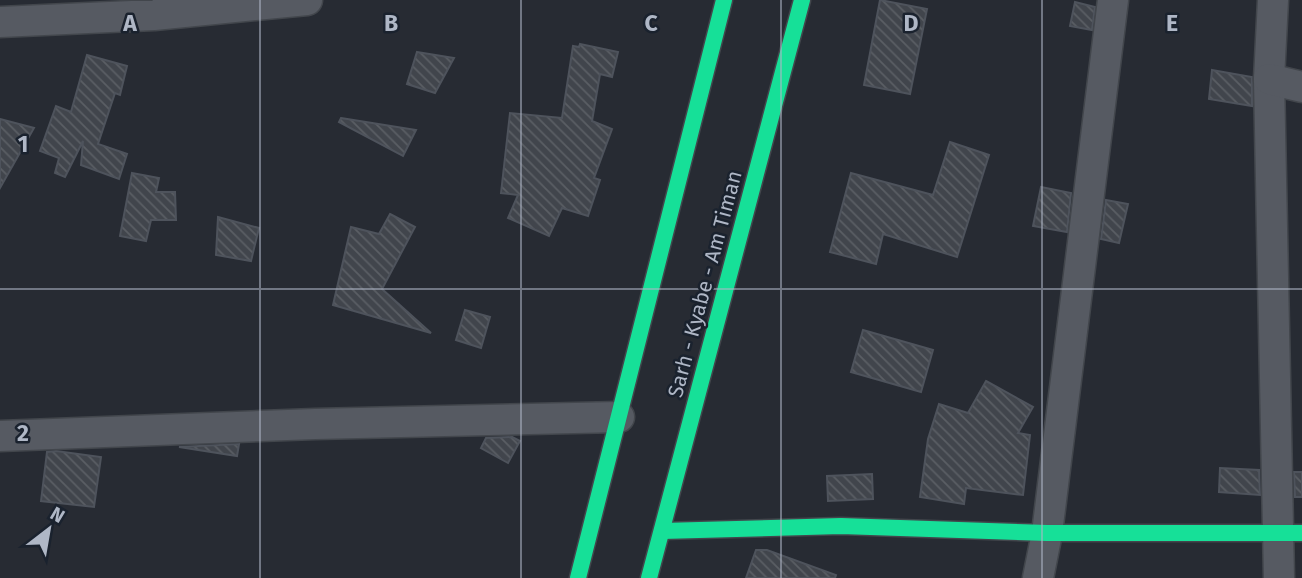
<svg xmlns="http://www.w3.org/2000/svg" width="1302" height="578" font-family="'Fira Sans',sans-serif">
  <defs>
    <pattern id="building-back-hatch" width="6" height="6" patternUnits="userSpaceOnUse" patternTransform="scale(1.75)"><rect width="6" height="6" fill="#41454c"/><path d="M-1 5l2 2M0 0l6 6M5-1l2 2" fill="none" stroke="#5a5e64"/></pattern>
  </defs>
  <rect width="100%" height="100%" fill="#272b33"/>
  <!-- building -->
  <g fill="url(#building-back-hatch)" stroke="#4e535c" stroke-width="2">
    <polygon points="880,0 927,9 910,94 864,85"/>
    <polygon points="1075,2 1095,7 1092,30 1070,26"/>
    <polygon points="580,44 618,52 612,77 600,74 592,121 612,129 594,178 600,180 588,216 562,208 549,236 508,218 518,195 501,193 510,113 562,118 573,46 579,47"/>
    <polygon points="417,52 454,58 435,93 407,84"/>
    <polygon points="87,55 127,66 120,95 115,93 98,144 127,154 119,179 81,165 83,141 65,177 55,173 59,158 40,151 56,106 71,112"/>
    <polygon points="1212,70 1252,77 1252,106 1209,99"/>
    <polygon points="341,118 416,130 403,156 339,122"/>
    <polygon points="0,119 34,128 0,188"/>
    <polygon points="950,142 989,155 957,257 883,234 876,264 830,252 851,173 933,195"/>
    <polygon points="132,173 159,178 156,192 175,192 176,220 151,220 146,241 120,236"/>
    <polygon points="1041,187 1071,193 1067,232 1033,226"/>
    <polygon points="1106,200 1128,204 1119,243 1101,239"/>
    <polygon points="390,214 415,227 382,289 431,333 333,305 351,227 379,234"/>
    <polygon points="218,217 259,228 251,261 216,255"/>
    <polygon points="465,310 490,317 481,348 456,340"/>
    <polygon points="863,330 933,350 921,392 851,372"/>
    <polygon points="986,381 1033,407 1018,433 1030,435 1023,495 966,488 964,504 920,497 928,439 939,404 968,413"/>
    <polygon points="512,437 520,441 508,463 481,448 486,438"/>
    <polygon points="239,444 237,456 179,447"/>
    <polygon points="56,451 101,457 94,507 41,501 47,452"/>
    <polygon points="1220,468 1259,470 1260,495 1219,492"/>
    <polygon points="1294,472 1302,472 1302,497 1295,497"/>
    <polygon points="872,474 873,499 828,501 827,476"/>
    <polygon points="756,550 767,550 836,575 835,578 746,578"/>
  </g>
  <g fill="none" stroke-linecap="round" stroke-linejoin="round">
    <!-- street casing -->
    <g stroke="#42464c" stroke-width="33">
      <g id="street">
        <polyline points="1273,0 1269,79 1279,578"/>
        <polyline points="0,22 154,15 307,0"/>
        <polyline points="1269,79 1302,87"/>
        <polyline points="0,436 315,424 619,417"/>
        <polyline points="1038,578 1047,533 1113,0"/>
      </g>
    </g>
    <!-- fast casing -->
    <g stroke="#42464c" stroke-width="19">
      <g id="fast">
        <polyline points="662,531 841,526 1047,533 1302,533"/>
        <polyline points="578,578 724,0"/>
        <polyline points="649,578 802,0"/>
      </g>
    </g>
    <!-- street -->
    <use href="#street" stroke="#565a62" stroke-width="30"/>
    <!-- fast -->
    <use href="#fast" stroke="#16e098" stroke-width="16"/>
  </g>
  <!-- grid -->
  <path fill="none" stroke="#afb7c6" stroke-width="2" stroke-opacity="0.55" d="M260,0V578M521,0V578M781,0V578M1042,0V578M0,289H1302"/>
  <g text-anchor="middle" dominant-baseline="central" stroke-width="5" stroke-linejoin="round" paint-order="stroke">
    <!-- street labels -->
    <g font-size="21" fill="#afb7c6" stroke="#1a222e">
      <text transform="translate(705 284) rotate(-75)">Sarh - Kyabe - Am Timan</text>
    </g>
  </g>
  <g font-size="23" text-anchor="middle" font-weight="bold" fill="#afb7c6" stroke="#1a222e" stroke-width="5" stroke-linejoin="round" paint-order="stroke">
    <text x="130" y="31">A</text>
    <text x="391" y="31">B</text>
    <text x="651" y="31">C</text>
    <text x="911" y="31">D</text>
    <text x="1172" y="31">E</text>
    <text x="23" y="152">1</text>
    <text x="23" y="441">2</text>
  </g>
  <!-- north arrow -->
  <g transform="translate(49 529) rotate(31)" stroke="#1a222e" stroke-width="5" paint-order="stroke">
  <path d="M0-5L12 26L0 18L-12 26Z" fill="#afb7c6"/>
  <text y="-10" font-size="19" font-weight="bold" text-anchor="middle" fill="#afb7c6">N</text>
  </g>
</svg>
